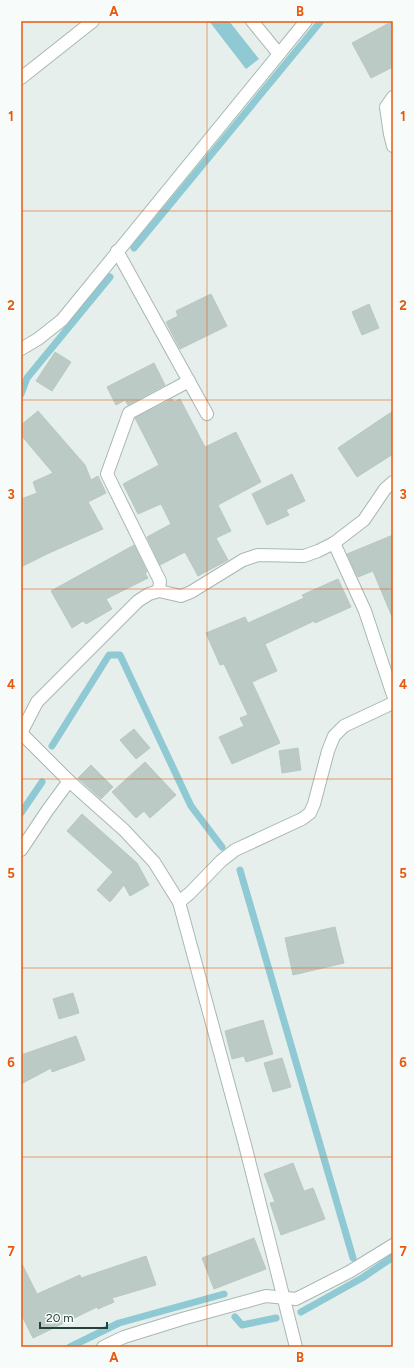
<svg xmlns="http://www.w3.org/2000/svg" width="414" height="1368" font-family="Figtree,sans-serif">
  <rect width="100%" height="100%" fill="#e6efeb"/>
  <!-- water -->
  <polygon fill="#8ec9d4" points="209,21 229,21 259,59 246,69"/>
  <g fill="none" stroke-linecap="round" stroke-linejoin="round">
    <!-- stream -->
    <g stroke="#8ec9d4" stroke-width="7">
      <polyline points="134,248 321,21"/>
      <polyline points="21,394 27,378 110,277"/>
      <polyline points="52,746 109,655 120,655 191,806 222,847"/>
      <polyline points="21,813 42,782"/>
      <polyline points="240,870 353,1258"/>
      <polyline points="301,1312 362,1278 393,1257"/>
      <polyline points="235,1317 242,1325 276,1318"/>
      <polyline points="70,1347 119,1323 224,1294"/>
    </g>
  </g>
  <!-- building -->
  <g fill="#bbcac4" stroke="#b8c9c2">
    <polygon points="393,21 393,67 371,78 352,43"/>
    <polygon points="211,294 227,326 180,349 166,322 178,316 176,311"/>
    <polygon points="369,304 379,328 362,335 352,312"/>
    <polygon points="55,352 71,362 52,391 36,381"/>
    <polygon points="154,363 165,385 128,405 125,400 116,405 107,387"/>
    <polygon points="172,399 174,402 180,399 205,447 236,432 261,482 218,505 231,531 216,538 228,560 198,576 185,552 160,565 147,537 171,524 161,504 138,514 123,484 159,465 135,418"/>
    <polygon points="38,411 85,465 91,480 98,476 106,493 88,502 103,529 47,554 21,567 21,499 37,493 33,482 53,473 21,435 21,425"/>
    <polygon points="393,411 393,454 357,477 338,448"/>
    <polygon points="292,474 305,501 286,510 289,515 267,525 252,494"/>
    <polygon points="393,535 393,619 373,571 358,577 347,554"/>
    <polygon points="134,545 147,572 145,573 148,578 106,599 112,609 86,624 83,621 72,628 51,591"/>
    <polygon points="338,579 351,607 315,623 314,621 265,644 277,671 252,682 280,743 232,764 219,737 244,726 240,718 248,715 224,664 220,665 206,633 245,617 248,623 304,598 302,595"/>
    <polygon points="134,729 150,748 136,759 120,740"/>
    <polygon points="298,748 301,770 282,773 279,751"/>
    <polygon points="145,762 176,795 150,818 144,811 136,818 112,792"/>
    <polygon points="91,765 113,787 101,799 78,778"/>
    <polygon points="82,814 137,863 149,885 130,896 124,885 110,902 97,890 113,872 67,831"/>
    <polygon points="335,927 344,963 293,975 285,938"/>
    <polygon points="73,993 79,1013 59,1019 53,999"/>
    <polygon points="263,1020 273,1054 246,1062 244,1056 232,1059 225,1031"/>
    <polygon points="76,1036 85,1060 52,1072 51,1068 21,1084 21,1055"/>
    <polygon points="282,1058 291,1087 273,1092 264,1063"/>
    <polygon points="293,1163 304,1191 313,1188 325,1219 281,1235 270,1203 275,1202 264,1174"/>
    <polygon points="254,1238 266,1269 214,1289 202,1258"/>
    <polygon points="146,1256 156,1285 112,1298 114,1302 98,1309 97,1307 33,1338 21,1314 21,1262 37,1294 80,1275 81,1278"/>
  </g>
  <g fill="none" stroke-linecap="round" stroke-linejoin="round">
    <!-- minor casing -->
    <g stroke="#a8b8b2" stroke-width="14">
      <g id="minor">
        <polyline points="252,21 279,54"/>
        <polyline points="21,78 93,21"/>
        <polyline points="393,97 386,107 390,134 393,146"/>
        <polyline points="117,251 207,414"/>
        <polyline points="21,349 38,339 62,320 306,21"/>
        <polyline points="334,543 365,611 393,695"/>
        <polyline points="159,591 160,581 107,474 129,413 189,381"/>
        <polyline points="21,733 69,781 124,830 154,862 179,902 244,1141 296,1347"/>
        <polyline points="21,733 37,702 138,601 149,594 159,591 181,596 191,592 243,560 258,555 304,556 318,551 334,543 364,520 385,489 393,482"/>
        <polyline points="21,850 47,811 69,781"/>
        <polyline points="179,902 190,893 221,861 235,850 302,819 310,813 314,804 328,751 334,736 344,726 393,703"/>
        <polyline points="103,1347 124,1337 182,1319 266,1296 296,1299 349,1272 393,1245"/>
      </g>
    </g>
    <!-- minor -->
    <use href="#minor" stroke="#fff" stroke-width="12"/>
  </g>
  <!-- grid -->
  <path fill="none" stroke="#e8590c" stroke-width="1" stroke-opacity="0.55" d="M207,21V1347M21,211H393M21,400H393M21,589H393M21,779H393M21,968H393M21,1157H393"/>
  <!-- border -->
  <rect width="414" height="1368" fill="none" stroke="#f7fbf9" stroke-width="44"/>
  <!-- scale -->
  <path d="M40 1322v6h67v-6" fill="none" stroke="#24423a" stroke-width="2"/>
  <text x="46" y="1322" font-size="12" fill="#24423a" stroke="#f7fbf9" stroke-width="3" paint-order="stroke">20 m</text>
  <rect x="22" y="22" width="370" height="1324" fill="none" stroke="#e8590c" stroke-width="1.5"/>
  <g font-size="13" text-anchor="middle" font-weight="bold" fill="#e8590c">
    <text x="114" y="16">A</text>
    <text x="300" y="16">B</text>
    <text x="11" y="121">1</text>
    <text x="403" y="121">1</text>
    <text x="11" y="310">2</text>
    <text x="403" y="310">2</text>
    <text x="11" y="499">3</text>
    <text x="403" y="499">3</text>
    <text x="11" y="689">4</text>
    <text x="403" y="689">4</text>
    <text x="11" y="878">5</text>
    <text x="403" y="878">5</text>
    <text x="11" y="1067">6</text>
    <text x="403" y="1067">6</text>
    <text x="11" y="1256">7</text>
    <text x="403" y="1256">7</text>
    <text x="114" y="1362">A</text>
    <text x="300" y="1362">B</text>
  </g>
</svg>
